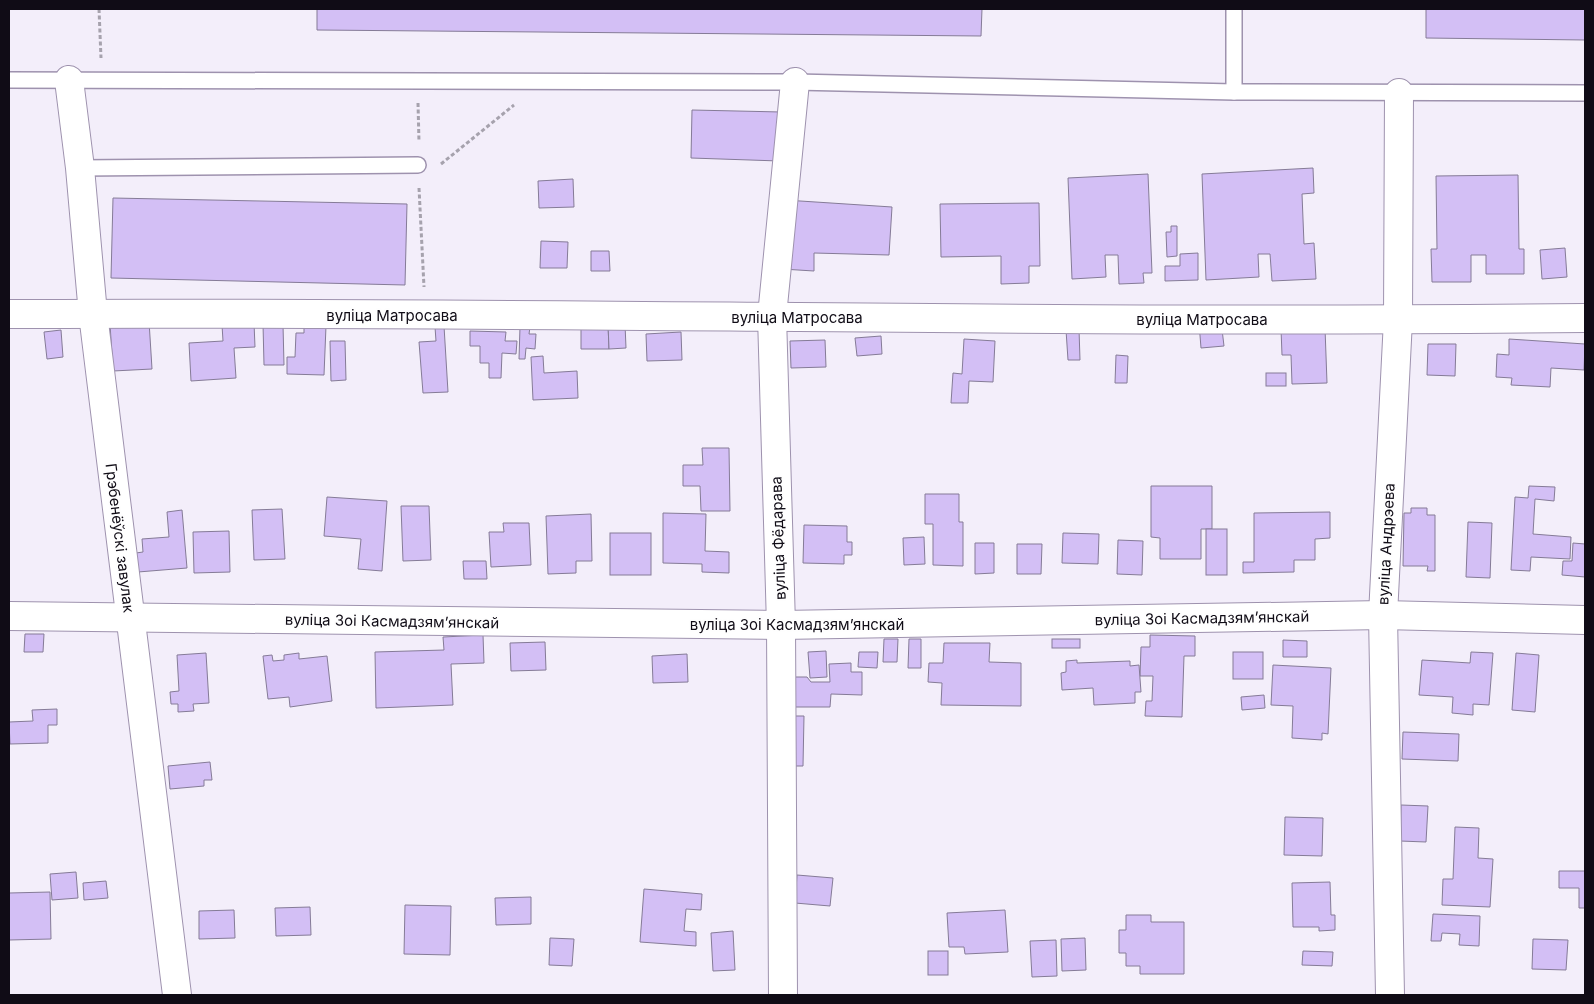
<svg xmlns="http://www.w3.org/2000/svg" width="1594" height="1004" font-family="Inter,sans-serif">
  <rect width="100%" height="100%" fill="#f3eefa"/>
  <!-- building -->
  <g fill="#d3bff5" stroke="#857b97">
    <polygon points="317,9 982,9 981,36 317,30"/>
    <polygon points="1426,9 1585,9 1585,40 1426,38"/>
    <polygon points="692,110 781,112 779,161 691,158"/>
    <polygon points="1313,168 1314,193 1302,194 1304,244 1314,243 1316,279 1272,281 1270,254 1258,254 1259,277 1206,280 1202,174"/>
    <polygon points="1148,174 1152,273 1143,273 1144,283 1119,284 1118,255 1105,255 1106,277 1072,279 1068,178"/>
    <polygon points="1518,175 1519,249 1524,249 1524,274 1486,274 1486,255 1471,255 1471,282 1432,282 1431,249 1437,249 1436,176"/>
    <polygon points="573,179 574,207 539,208 538,181"/>
    <polygon points="113,198 407,204 405,285 111,278"/>
    <polygon points="785,200 892,207 889,255 814,253 814,271 782,269"/>
    <polygon points="1039,203 1040,266 1029,266 1029,283 1001,284 1001,256 941,257 940,204"/>
    <polygon points="1171,226 1177,226 1177,256 1167,257 1166,232 1171,232"/>
    <polygon points="541,241 568,242 567,268 540,268"/>
    <polygon points="1565,248 1567,277 1542,279 1540,250"/>
    <polygon points="591,251 609,251 610,271 591,271"/>
    <polygon points="1198,253 1198,280 1165,281 1165,266 1180,266 1180,254"/>
    <polygon points="149,321 152,369 113,371 110,324"/>
    <polygon points="1221,321 1224,346 1201,348 1199,323"/>
    <polygon points="254,323 255,347 234,348 236,378 191,381 189,343 223,341 222,325"/>
    <polygon points="263,324 283,325 284,365 264,365"/>
    <polygon points="608,324 609,349 581,349 581,325"/>
    <polygon points="608,324 625,324 626,348 609,349"/>
    <polygon points="304,326 326,326 324,375 287,374 287,357 295,357 296,333 304,333"/>
    <polygon points="444,326 448,392 423,393 419,342 436,341 435,327"/>
    <polygon points="520,327 530,327 529,334 536,334 535,349 526,348 525,359 519,359"/>
    <polygon points="1325,328 1327,383 1292,384 1291,355 1282,355 1281,329"/>
    <polygon points="1079,329 1080,360 1068,360 1066,330"/>
    <polygon points="61,330 63,357 47,359 44,332"/>
    <polygon points="470,331 506,332 505,341 517,341 516,354 502,353 501,378 489,378 489,363 480,363 480,346 470,346"/>
    <polygon points="681,332 682,360 647,361 646,334"/>
    <polygon points="881,336 882,354 857,356 855,338"/>
    <polygon points="964,339 995,341 993,382 969,381 968,403 951,403 953,373 962,374"/>
    <polygon points="1509,339 1585,344 1584,370 1551,368 1550,387 1511,385 1512,378 1496,377 1497,354 1509,355"/>
    <polygon points="825,340 826,367 791,368 790,341"/>
    <polygon points="330,341 345,341 346,380 331,381"/>
    <polygon points="1428,344 1456,344 1455,376 1427,375"/>
    <polygon points="1116,355 1128,356 1127,383 1115,383"/>
    <polygon points="543,356 544,373 577,371 578,398 533,400 531,357"/>
    <rect x="1266" y="373" width="20" height="13"/>
    <polygon points="702,448 729,448 730,511 701,511 700,486 683,486 683,465 703,465"/>
    <polygon points="1151,486 1212,486 1212,529 1201,529 1201,559 1160,559 1160,538 1151,537"/>
    <polygon points="1529,486 1555,487 1554,501 1535,499 1533,534 1571,537 1570,559 1531,557 1530,571 1511,570 1515,497 1528,498"/>
    <polygon points="925,494 959,494 959,522 963,522 963,566 933,565 933,524 925,524"/>
    <polygon points="327,497 387,501 382,571 358,569 361,539 324,536"/>
    <polygon points="401,506 429,506 431,560 403,561"/>
    <polygon points="1411,508 1427,508 1427,515 1435,515 1435,571 1427,571 1428,566 1403,566 1404,513 1411,513"/>
    <polygon points="282,509 285,559 254,560 252,510"/>
    <polygon points="182,510 187,568 138,572 136,553 143,552 142,539 169,537 167,512"/>
    <polygon points="1330,512 1330,538 1315,539 1315,560 1294,560 1294,572 1243,573 1243,562 1254,562 1254,513"/>
    <polygon points="663,513 706,514 705,551 729,552 729,573 702,572 702,564 663,563"/>
    <polygon points="591,514 592,561 576,561 576,573 548,574 546,516"/>
    <polygon points="1468,522 1492,523 1490,578 1466,577"/>
    <polygon points="503,523 529,523 531,565 491,567 489,532 504,532"/>
    <polygon points="804,525 847,526 847,542 852,542 852,555 844,555 844,564 803,563"/>
    <rect x="1206" y="529" width="21" height="46"/>
    <polygon points="229,531 230,572 194,573 193,532"/>
    <rect x="610" y="533" width="41" height="42"/>
    <polygon points="1063,533 1099,534 1098,564 1062,563"/>
    <polygon points="924,537 925,564 904,565 903,538"/>
    <polygon points="1118,540 1143,541 1142,575 1117,574"/>
    <polygon points="975,543 994,543 994,573 975,574"/>
    <polygon points="1573,543 1585,544 1585,577 1562,575 1563,561 1572,561"/>
    <polygon points="1017,544 1042,544 1041,574 1017,574"/>
    <polygon points="463,561 486,561 487,579 464,579"/>
    <polygon points="25,634 44,634 43,652 24,652"/>
    <polygon points="483,635 484,663 451,664 453,705 376,708 375,652 444,650 443,637"/>
    <polygon points="1150,635 1195,636 1195,656 1184,656 1182,717 1145,716 1146,701 1152,701 1153,676 1140,676 1141,647 1150,647"/>
    <polygon points="884,639 898,639 897,662 883,662"/>
    <polygon points="909,639 921,639 921,668 908,668"/>
    <rect x="1052" y="639" width="28" height="9"/>
    <polygon points="1283,640 1307,641 1307,657 1283,657"/>
    <polygon points="545,642 546,670 511,671 510,643"/>
    <polygon points="944,643 990,643 989,662 1021,663 1021,706 941,705 942,683 928,682 929,663 943,663"/>
    <polygon points="826,651 827,677 810,678 808,652"/>
    <polygon points="859,652 878,652 877,668 858,667"/>
    <rect x="1233" y="652" width="30" height="27"/>
    <polygon points="1471,652 1493,653 1489,705 1473,704 1473,715 1452,713 1453,697 1419,695 1422,660 1470,663"/>
    <polygon points="206,653 209,703 193,704 194,711 178,712 178,704 171,704 170,692 179,691 177,655"/>
    <polygon points="299,653 299,659 327,656 332,701 290,707 289,697 268,699 263,656 272,655 273,661 284,660 284,655"/>
    <polygon points="1516,653 1539,655 1535,712 1512,710"/>
    <polygon points="687,654 688,682 653,683 652,656"/>
    <polygon points="1077,660 1077,663 1130,661 1130,666 1139,665 1141,692 1135,692 1135,703 1094,705 1093,688 1062,690 1061,673 1066,672 1066,661"/>
    <polygon points="851,663 851,672 862,672 862,695 831,694 830,707 794,707 794,677 807,677 811,682 830,682 829,664"/>
    <polygon points="1273,665 1331,668 1328,734 1322,733 1322,740 1292,738 1293,706 1271,705"/>
    <polygon points="1264,695 1265,708 1242,710 1241,697"/>
    <polygon points="57,709 57,725 48,725 48,743 10,744 9,722 33,721 32,710"/>
    <polygon points="793,716 804,716 803,766 789,766"/>
    <polygon points="1403,732 1459,734 1458,761 1402,759"/>
    <polygon points="210,762 212,780 204,780 204,786 170,789 168,766"/>
    <polygon points="1401,805 1428,806 1426,842 1400,841"/>
    <polygon points="1285,817 1323,818 1322,856 1284,855"/>
    <polygon points="1455,827 1479,828 1478,858 1493,859 1490,907 1442,905 1443,879 1453,879"/>
    <polygon points="1559,871 1585,871 1585,908 1579,908 1579,888 1559,888"/>
    <polygon points="76,872 78,898 52,900 50,874"/>
    <polygon points="797,875 833,878 830,906 795,903"/>
    <polygon points="106,881 108,898 84,900 83,883"/>
    <polygon points="1330,882 1331,915 1335,915 1335,930 1319,931 1319,927 1293,927 1292,883"/>
    <polygon points="644,889 702,894 701,910 686,909 684,931 696,932 696,946 640,942"/>
    <polygon points="50,892 51,939 9,940 9,893"/>
    <polygon points="531,897 531,924 496,925 495,898"/>
    <polygon points="405,905 451,906 450,955 404,954"/>
    <polygon points="310,907 311,935 276,936 275,908"/>
    <polygon points="234,910 235,938 199,939 199,911"/>
    <polygon points="1005,910 1008,952 965,954 964,947 949,947 947,913"/>
    <polygon points="1433,914 1480,916 1479,946 1459,945 1460,934 1442,933 1441,941 1431,941"/>
    <polygon points="1126,915 1151,915 1151,922 1184,922 1184,974 1140,974 1140,966 1126,966 1126,953 1119,953 1119,930 1126,930"/>
    <polygon points="733,931 735,970 713,971 711,933"/>
    <polygon points="550,938 574,939 572,966 549,965"/>
    <polygon points="1085,938 1086,970 1062,971 1061,939"/>
    <polygon points="1533,939 1568,940 1566,970 1532,969"/>
    <polygon points="1056,940 1057,976 1032,977 1030,941"/>
    <rect x="928" y="951" width="20" height="24"/>
    <polygon points="1303,951 1333,952 1332,966 1302,965"/>
  </g>
  <g fill="none" stroke-linecap="round" stroke-linejoin="round">
    <!-- lane casing -->
    <g stroke="#9e92ae" stroke-width="18">
      <g id="lane">
        <polyline points="1234,9 1234,92"/>
        <polyline points="9,80 795,82 1234,92 1585,93"/>
        <polyline points="80,168 418,165"/>
      </g>
    </g>
    <!-- street casing -->
    <g stroke="#9e92ae" stroke-width="30">
      <g id="street">
        <polyline points="69,80 80,168 93,314 177,995"/>
        <path d="M9,314C534,311 1060,324 1585,318"/>
        <polyline points="9,616 781,625 1383,615 1585,620"/>
        <polyline points="783,995 781,625 772,316 795,82"/>
        <polyline points="1390,995 1383,615 1398,320 1399,93"/>
      </g>
    </g>
    <!-- path -->
    <g stroke="#a6a2ad" stroke-width="3" stroke-dasharray="4 2.5" stroke-linecap="butt">
      <polyline points="99,9 101,58"/>
      <polyline points="418,103 419,142"/>
      <polyline points="441,164 514,105"/>
      <polyline points="419,188 424,287"/>
    </g>
    <!-- lane -->
    <use href="#lane" stroke="#fff" stroke-width="15"/>
    <!-- street -->
    <use href="#street" stroke="#fff" stroke-width="28"/>
  </g>
  <g text-anchor="middle" dominant-baseline="central" stroke-width="4" stroke-linejoin="round" paint-order="stroke">
    <!-- street labels -->
    <g font-size="15" fill="#100c16" stroke="#fefefe">
      <text x="392" y="315">вуліца Матросава</text>
      <text x="797" y="317">вуліца Матросава</text>
      <text x="1202" y="319">вуліца Матросава</text>
      <text transform="translate(120 538) rotate(83)">Грэбенёўскі завулак</text>
      <text transform="translate(778 538) rotate(-92)">вуліца Фёдарава</text>
      <text transform="translate(1386 544) rotate(-87)">вуліца Андрэева</text>
      <text transform="translate(1202 618) rotate(-1)">вуліца Зоі Касмадзямʼянскай</text>
      <text transform="translate(392 621) rotate(1)">вуліца Зоі Касмадзямʼянскай</text>
      <text x="797" y="624">вуліца Зоі Касмадзямʼянскай</text>
    </g>
  </g>
  <!-- border -->
  <rect width="1594" height="1004" fill="none" stroke="#100c16" stroke-width="20"/>
</svg>
